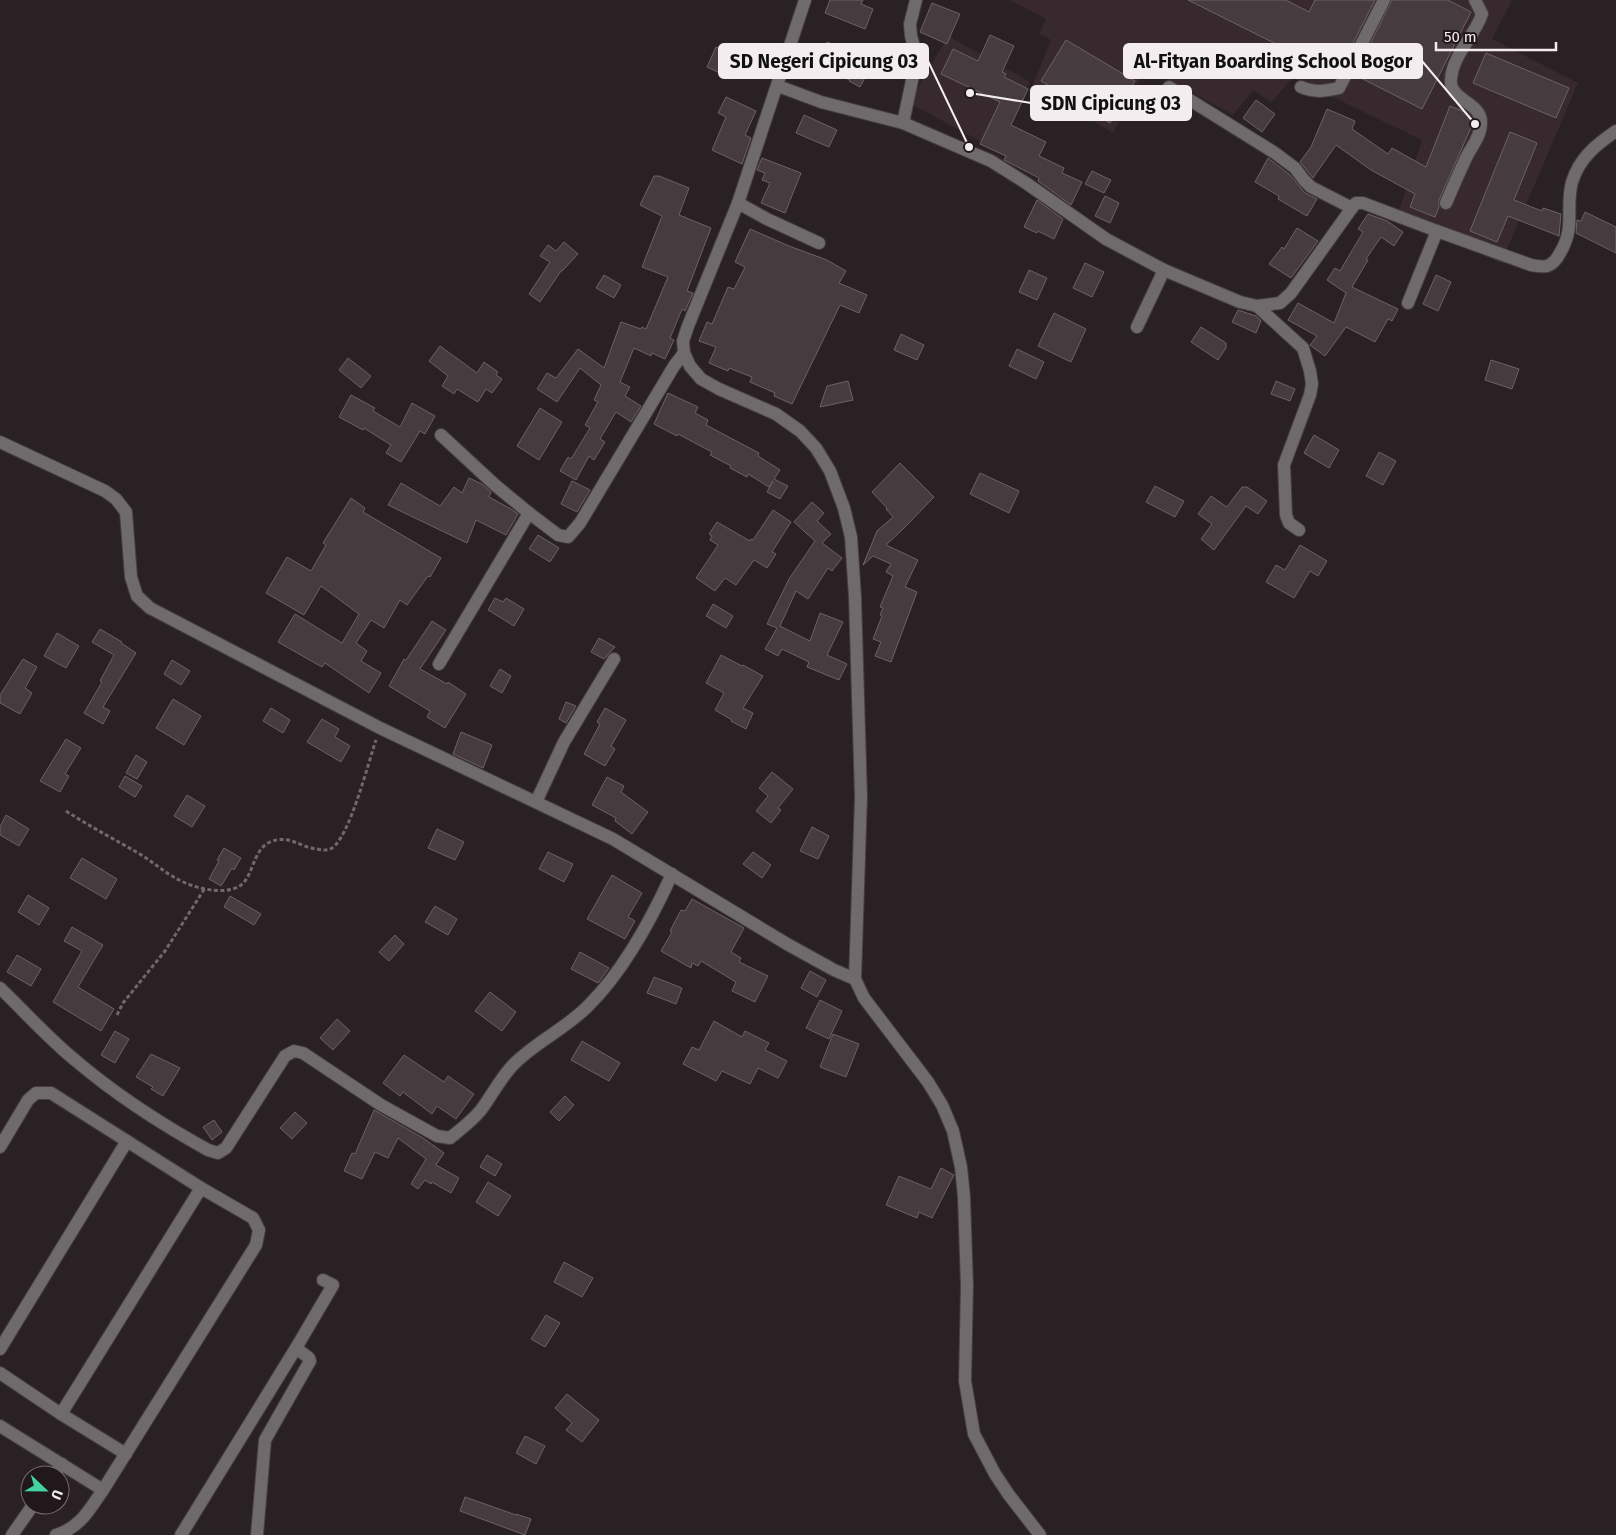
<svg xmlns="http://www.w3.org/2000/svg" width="1616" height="1535" font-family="'Fira Sans',sans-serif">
  <rect width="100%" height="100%" fill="#2a2125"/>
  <!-- built -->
  <g fill="#38292f">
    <polygon points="1010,0 1512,0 1492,39 1578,83 1501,263 1397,217 1422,140 1293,78 1271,102 1253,90 1233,115 1146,67 1113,133 1033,84 1051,40 1039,34 1046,19"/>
    <polygon points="948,36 1030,82 995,149 909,103"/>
  </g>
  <!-- building -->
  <g fill="#463c40" stroke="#6c6266">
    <polygon points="830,0 863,0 861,4 873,9 865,29 825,13"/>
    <polygon points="1188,0 1286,0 1309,12 1315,0 1375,0 1340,68 1337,66 1331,78 1287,56 1290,51"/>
    <polygon points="1392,0 1448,0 1471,12 1422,109 1355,75"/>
    <polygon points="932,3 960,14 947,44 920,32"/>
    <polygon points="990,35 1014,46 1002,72 1006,74 1004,77 1028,89 1011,125 1046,142 1039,156 1064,168 1062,173 1082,182 1071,205 1038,181 1039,178 1004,160 1006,156 980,144 1000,102 941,74 953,49 978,61"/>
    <polygon points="1066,40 1135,81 1110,123 1041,81"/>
    <polygon points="827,42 856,54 872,64 860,87 849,81 850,80 817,66"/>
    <polygon points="716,47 742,59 733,79 707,67"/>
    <polygon points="1486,53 1569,88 1556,118 1473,83"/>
    <polygon points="726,97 756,111 745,135 751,138 742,164 712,150 726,117 718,113"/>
    <polygon points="1256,100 1275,114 1262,132 1243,118"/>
    <polygon points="1450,106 1467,113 1472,119 1473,123 1439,200 1439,207 1435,217 1410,207 1415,194 1371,170 1336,145 1313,178 1300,162 1311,147 1327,109 1355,121 1352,129 1388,154 1392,148 1426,167"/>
    <polygon points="804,115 837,130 829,147 796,133"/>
    <polygon points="1510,132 1537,143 1514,200 1542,211 1543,208 1561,214 1559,236 1508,216 1497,242 1470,231"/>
    <polygon points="762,158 801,173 785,213 761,203 770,183 762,180 765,173 757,170"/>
    <polygon points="1268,158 1289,174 1305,193 1317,199 1307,216 1278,199 1279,196 1255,182"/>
    <polygon points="1092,171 1111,180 1104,193 1085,184"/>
    <polygon points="654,176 659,176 689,188 679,215 711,228 687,291 693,293 685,311 682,309 670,338 674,340 665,359 652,353 651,356 634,348 620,382 630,387 625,396 641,406 631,422 616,412 600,439 605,442 594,460 589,456 576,480 560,471 568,457 571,459 590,428 585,425 598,402 594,400 601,385 580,368 557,402 537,389 547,373 556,378 578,349 604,368 621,322 641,329 642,327 646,329 668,277 642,267 662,216 640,205"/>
    <polygon points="1105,196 1119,203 1110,223 1095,216"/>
    <polygon points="1037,200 1063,219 1054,239 1038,231 1037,233 1024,227"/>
    <polygon points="1585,212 1616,227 1616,253 1576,233 1577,220 1581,221"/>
    <polygon points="1368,214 1387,221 1403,232 1394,246 1381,237 1366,259 1368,260 1352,287 1398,309 1392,321 1388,319 1375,342 1346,327 1325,356 1310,345 1317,336 1288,320 1298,303 1334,323 1346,293 1327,280 1335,268 1340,271 1363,232 1358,229"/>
    <polygon points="1297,228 1318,241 1291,278 1269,264 1282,247 1284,249"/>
    <polygon points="750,229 789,246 827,260 846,271 839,283 867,295 859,313 840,305 792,404 774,396 775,393 750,382 752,377 729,368 728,371 709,363 716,347 699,341 707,322 712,324 728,287 734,289 745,267 735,262"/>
    <polygon points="564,242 578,254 562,271 561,271 540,302 529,294 550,262 540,256 548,245 556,251"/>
    <polygon points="1085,263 1104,272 1092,297 1073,288"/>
    <polygon points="1029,270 1047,278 1037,300 1019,292"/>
    <polygon points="604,275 621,285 614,298 596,288"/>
    <polygon points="1436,275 1451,282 1438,311 1423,304"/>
    <polygon points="1238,310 1256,316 1261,321 1256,333 1232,322"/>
    <polygon points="1054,313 1086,329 1071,362 1038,346"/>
    <polygon points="1201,327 1226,343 1226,348 1218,360 1191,342"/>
    <polygon points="901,334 924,345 917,360 894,350"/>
    <polygon points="440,346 477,373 484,362 498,372 496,375 502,379 492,393 486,389 478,402 457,389 454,394 442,386 448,376 429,361"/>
    <polygon points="1017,349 1044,362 1036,379 1009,366"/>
    <polygon points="348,358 371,376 361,388 339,370"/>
    <polygon points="1491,360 1519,369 1512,389 1485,380"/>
    <polygon points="848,381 853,400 820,407 827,386"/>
    <polygon points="1276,381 1295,389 1290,401 1271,394"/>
    <polygon points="668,393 698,407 695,413 708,420 706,425 759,453 758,456 780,470 774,479 788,486 780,499 767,492 773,481 769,487 748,474 747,477 730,468 731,466 710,455 712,452 678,434 677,436 654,424"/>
    <polygon points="351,395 375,408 373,411 400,427 412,403 435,416 425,434 420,431 401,462 386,453 391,445 364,428 363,430 339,417"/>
    <polygon points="540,408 562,422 539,460 517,446"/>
    <polygon points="1314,435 1339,450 1329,468 1304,453"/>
    <polygon points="1379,452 1396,461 1383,485 1366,476"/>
    <polygon points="900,463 934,497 903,529 886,545 918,560 905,587 917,592 891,662 875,656 881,642 873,639 882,616 880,615 883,608 880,607 893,576 886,572 891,564 873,556 863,565 877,531 893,517 886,509 887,508 872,492"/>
    <polygon points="980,473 1019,491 1009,513 970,494"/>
    <polygon points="469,478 482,484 491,492 489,497 511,509 518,514 506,535 476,520 467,543 388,505 401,483 440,506 454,487 462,493"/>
    <polygon points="572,481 590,490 577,512 561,504"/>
    <polygon points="1155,486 1184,501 1175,517 1146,502"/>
    <polygon points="1242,487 1247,487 1267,501 1258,514 1246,506 1214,550 1201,539 1212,524 1198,514 1211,496 1227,507"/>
    <polygon points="351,498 365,508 363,512 441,558 430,577 428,576 407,605 400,600 384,628 371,620 356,643 367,651 361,661 381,673 369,693 325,663 322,667 278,642 295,614 342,643 359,614 321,586 304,615 266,593 287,557 311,571 326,545 323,543"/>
    <polygon points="812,502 824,513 817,521 831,534 822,543 842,558 832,571 828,568 808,599 796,591 780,626 810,641 820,613 843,622 827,655 847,664 839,680 807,667 809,662 782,649 778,656 765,649 777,628 767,624 789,579 815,541 794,522"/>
    <polygon points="773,510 791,522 772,552 776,554 767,568 754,560 736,585 725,578 715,591 696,578 718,545 710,540 712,536 709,534 717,522 750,541 751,539 753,540"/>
    <polygon points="538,535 559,548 550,562 529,549"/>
    <polygon points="1300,545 1327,561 1318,576 1310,571 1294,598 1266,582 1276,565 1285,570"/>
    <polygon points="495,598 503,602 506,598 524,609 514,626 488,610"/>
    <polygon points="713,604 733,616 726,628 706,616"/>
    <polygon points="432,621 446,630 420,669 447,684 448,682 466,694 445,728 427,717 430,711 389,686 404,659 406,660"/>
    <polygon points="100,629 122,642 121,643 136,653 103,707 110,711 103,724 84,713 102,682 100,681 114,655 92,642"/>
    <polygon points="57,633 79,646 66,668 44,656"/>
    <polygon points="599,638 615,647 604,659 591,652"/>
    <polygon points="721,655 742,666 743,665 763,676 743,708 753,713 746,729 731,721 732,720 715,710 724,693 706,683"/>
    <polygon points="23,659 37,667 25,688 32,693 20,714 0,703 0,695"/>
    <polygon points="172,660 190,671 181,685 164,674"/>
    <polygon points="500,669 511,676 502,693 490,686"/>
    <polygon points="173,699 201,716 184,745 156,728"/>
    <polygon points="566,702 576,706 566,723 559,719"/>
    <polygon points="271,708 290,720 283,733 263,721"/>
    <polygon points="605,708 626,720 611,746 615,749 605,766 584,754 600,724 597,722"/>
    <polygon points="322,719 339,729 335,737 350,746 341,762 307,742"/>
    <polygon points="461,732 492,745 483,768 453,754"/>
    <polygon points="66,739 81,748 65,774 69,776 60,792 40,781"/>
    <polygon points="136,755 147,762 137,779 126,773"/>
    <polygon points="772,772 793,789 778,808 781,810 771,823 756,811 768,796 759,788"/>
    <polygon points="125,776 142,786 135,797 119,787"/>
    <polygon points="607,777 624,786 621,792 648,812 632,834 615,821 616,818 592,805"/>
    <polygon points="187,795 205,806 192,827 174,816"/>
    <polygon points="6,815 29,829 19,846 0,835 0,827"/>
    <polygon points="812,827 829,836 818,859 800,851"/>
    <polygon points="437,829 464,842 455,860 428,848"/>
    <polygon points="224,848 241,858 234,870 232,868 221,886 209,879 219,861 217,860"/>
    <polygon points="548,852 573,864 564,882 539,869"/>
    <polygon points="753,852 771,865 762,878 743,864"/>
    <polygon points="82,858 117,879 106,899 70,878"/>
    <polygon points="612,875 642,893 628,917 635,921 625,939 587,919"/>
    <polygon points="28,895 49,908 39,925 18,912"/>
    <polygon points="230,896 261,914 254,925 224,907"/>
    <polygon points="692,899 744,928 731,952 741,958 739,962 768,976 755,1002 732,991 736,982 701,961 698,966 692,963 691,968 661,951 672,932 670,931 681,910 685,911"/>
    <polygon points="435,906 457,919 448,935 425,922"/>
    <polygon points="72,927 103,945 78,987 114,1009 101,1031 53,1002 82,951 64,941"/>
    <polygon points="395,935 404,944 389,961 379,952"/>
    <polygon points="580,952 609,968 598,983 571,969"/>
    <polygon points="17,955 41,969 31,986 7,972"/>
    <polygon points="810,971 826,980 817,997 801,988"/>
    <polygon points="654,977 682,988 676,1004 647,993"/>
    <polygon points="490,992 516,1012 502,1031 475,1011"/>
    <polygon points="820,1000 842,1011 829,1039 806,1028"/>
    <polygon points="337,1019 350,1031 333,1050 320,1038"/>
    <polygon points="714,1021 742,1037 745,1031 769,1043 765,1050 787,1061 778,1078 758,1068 750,1084 722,1071 716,1081 683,1064 692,1047 699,1050"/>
    <polygon points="115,1031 129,1039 115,1063 101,1055"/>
    <polygon points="833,1034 859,1044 846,1077 820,1067"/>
    <polygon points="582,1041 620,1063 609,1081 571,1060"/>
    <polygon points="151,1054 180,1068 163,1096 151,1089 153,1087 136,1077"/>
    <polygon points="404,1055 444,1082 448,1076 474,1094 456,1119 437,1106 432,1114 403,1092 400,1096 383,1083"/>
    <polygon points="565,1096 574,1105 559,1121 550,1112"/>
    <polygon points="374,1110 423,1138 444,1153 436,1165 459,1178 451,1193 432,1182 431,1184 425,1180 418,1189 411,1184 426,1159 398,1138 388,1158 375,1152 362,1179 344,1171 352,1153 355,1154"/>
    <polygon points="295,1112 307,1123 292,1139 280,1128"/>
    <polygon points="214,1120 222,1132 212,1140 203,1127"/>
    <polygon points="487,1155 502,1164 495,1176 480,1167"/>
    <polygon points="941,1168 954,1175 932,1218 919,1212 917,1218 886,1205 899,1176 931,1189"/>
    <polygon points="488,1182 511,1196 498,1216 476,1202"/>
    <polygon points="564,1262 593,1278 582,1297 554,1282"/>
    <polygon points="546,1315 560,1323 545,1347 531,1339"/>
    <polygon points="567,1394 599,1420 582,1442 566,1430 572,1423 555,1408"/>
    <polygon points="525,1436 545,1446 536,1464 516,1453"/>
    <polygon points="465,1497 516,1515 516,1514 531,1519 525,1535 460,1511"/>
  </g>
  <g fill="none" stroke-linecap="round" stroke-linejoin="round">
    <!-- minor casing -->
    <g stroke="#463e41" stroke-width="14">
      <g id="minor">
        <polyline points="805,0 738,203 688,326 683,341 684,353 690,366 701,379 719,389 776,414 800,431 816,448 830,471 844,508 851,537 855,597 861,797 855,979 864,998 928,1082 942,1105 953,1131 961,1167 964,1197 967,1286 965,1381 974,1434 995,1474 1009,1495 1040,1535"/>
        <polyline points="778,86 821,102 903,123 991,161 1026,183 1106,239 1164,270 1240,302 1257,306 1280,303 1291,293 1354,205 1356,203 1363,203 1437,231 1408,303"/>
        <polyline points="1169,87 1275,153 1295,168 1304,180 1311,187 1352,208"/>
        <path d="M1301,87C1316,93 1324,91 1339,88L1384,0"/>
        <polyline points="903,123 917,57 911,36 910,24 916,0"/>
        <polyline points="738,203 767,219 819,243"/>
        <path d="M1446,203C1453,187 1460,170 1468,154C1473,145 1481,135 1481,123C1482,102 1448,100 1451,79C1453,54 1475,36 1482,14L1475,0"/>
        <path d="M1437,231L1531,265C1536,266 1542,267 1547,266C1553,264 1557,259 1560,253C1576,227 1565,208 1572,182C1580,157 1596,145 1616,131"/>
        <polyline points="1257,306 1303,348 1310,371 1312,384 1310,395 1284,465 1286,515 1289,523 1299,530"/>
        <polyline points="1137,327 1164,270"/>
        <polyline points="441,435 495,485 529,513 558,535 568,537 580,523 674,366 684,353"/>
        <polyline points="0,442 105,491 116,499 126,512 131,577 137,596 150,608 380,728 613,839 787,944 834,970 855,979"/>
        <polyline points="439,664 529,513"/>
        <polyline points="536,802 564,742 614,659"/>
        <path d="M0,988C25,1012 48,1038 75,1060C116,1095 161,1124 208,1150L218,1153L226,1148L285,1056L294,1051L303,1053L381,1105L437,1136L450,1138C461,1129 472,1121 481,1110C492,1095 501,1077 514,1064C537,1041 567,1028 589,1005C624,970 652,918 672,874"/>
        <path d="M0,1147L28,1100L36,1093H51L201,1188L253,1218L259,1230L256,1245L103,1490C89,1510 81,1527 56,1535"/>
        <polyline points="296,1348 333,1285 323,1280"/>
        <polyline points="0,1349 127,1141"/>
        <polyline points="0,1373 61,1414 126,1454"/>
        <polyline points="61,1414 201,1188"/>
        <polyline points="0,1426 103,1490"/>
        <polyline points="54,1475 62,1464"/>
        <polyline points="12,1535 33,1505"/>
        <polyline points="181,1535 296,1348 309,1358 310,1361 265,1440 257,1535"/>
      </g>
    </g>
    <!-- path -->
    <g stroke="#70686c" stroke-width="3" stroke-dasharray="4 2.5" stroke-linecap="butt">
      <path d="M66,811C89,826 114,839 138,853C152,861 165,873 179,880C194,888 222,895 238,887C254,879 251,851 270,842C289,834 299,847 317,849C322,850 327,851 332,848C350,836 368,763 376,740"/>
      <polyline points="117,1015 123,1003 165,951 205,888"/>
    </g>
    <!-- minor -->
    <use href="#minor" stroke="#6f6a6c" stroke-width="12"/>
  </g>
  <!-- callouts -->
  <path fill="none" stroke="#f3edef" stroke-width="2" d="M1475 124L1422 61M969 147L928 61M970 93L1031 103"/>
  <g fill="#f3edef" stroke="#20181b" stroke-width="2">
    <circle cx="1475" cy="124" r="5"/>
    <circle cx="969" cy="147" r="5"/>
    <circle cx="970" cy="93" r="5"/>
  </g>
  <g fill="#f3edef" stroke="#f3edef" stroke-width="2">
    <rect x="1124" y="44" width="298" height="34" rx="5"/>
    <rect x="719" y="44" width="209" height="34" rx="5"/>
    <rect x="1031" y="86" width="160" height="34" rx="5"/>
  </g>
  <g font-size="19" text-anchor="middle" font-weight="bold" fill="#111">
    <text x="1273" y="68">Al-Fityan Boarding School Bogor</text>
    <text x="824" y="68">SD Negeri Cipicung 03</text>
    <text x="1111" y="110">SDN Cipicung 03</text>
  </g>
  <!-- north arrow -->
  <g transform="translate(45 1490) rotate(112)"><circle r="24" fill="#20181b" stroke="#746d70"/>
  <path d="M0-4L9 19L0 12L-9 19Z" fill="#43d4a0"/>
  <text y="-8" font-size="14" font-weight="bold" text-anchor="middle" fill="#f3edef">U</text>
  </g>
  <!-- scale -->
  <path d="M1436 42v8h120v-8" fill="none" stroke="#f3edef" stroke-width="2.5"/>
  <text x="1444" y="42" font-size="15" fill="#f3edef" stroke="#20181b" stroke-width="4" paint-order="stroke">50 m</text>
</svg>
